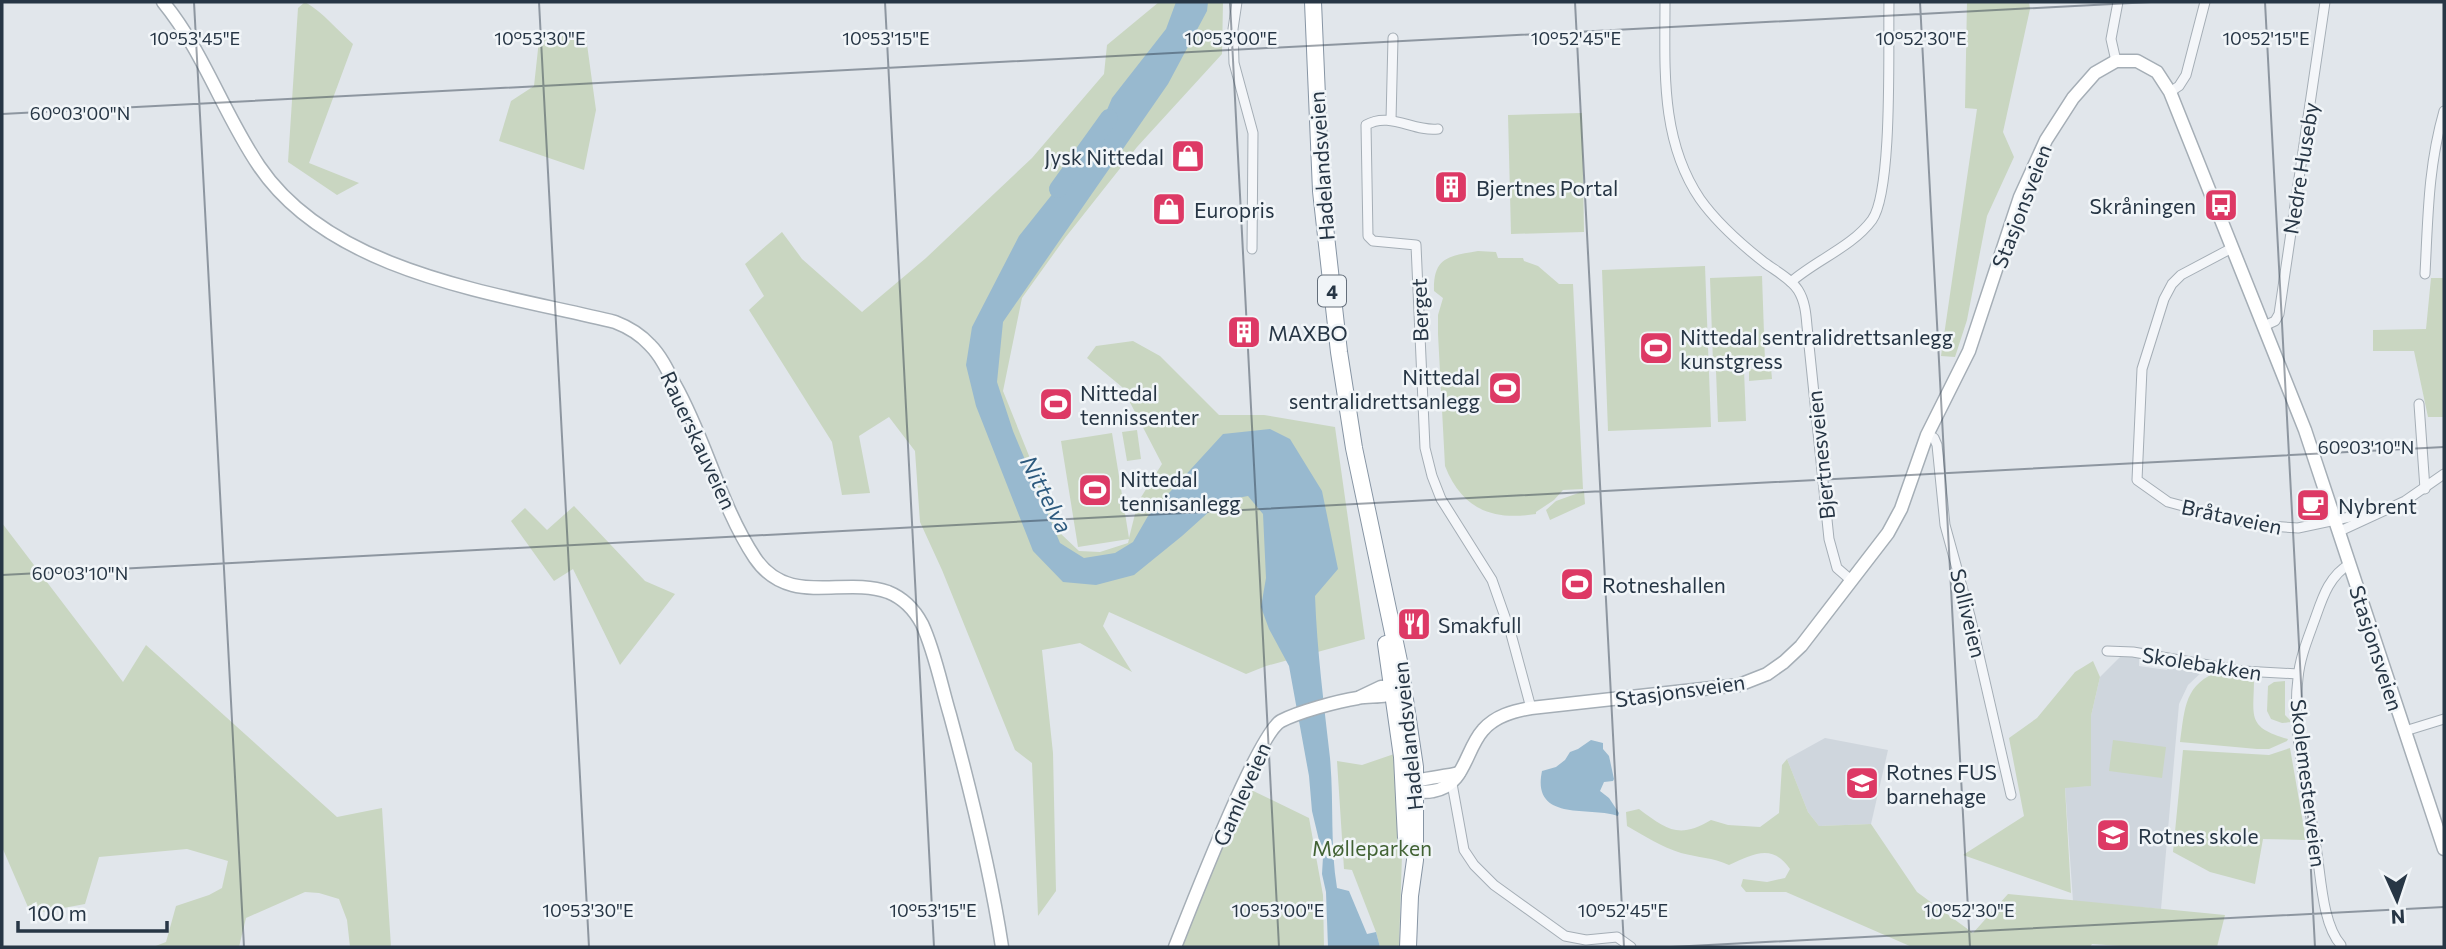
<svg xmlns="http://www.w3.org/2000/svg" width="2446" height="949" font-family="Commissioner,sans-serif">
  <rect width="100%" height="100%" fill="#e1e6eb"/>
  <!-- built -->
  <g fill="#cfd6dd">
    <polygon points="2123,654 2139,655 2139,666 2167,670 2169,661 2205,669 2188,685 2179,704 2161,909 2073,901 2065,787 2091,786 2091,716 2100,677"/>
    <polygon points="1825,738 1888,750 1871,824 1819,826 1808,812 1787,759"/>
  </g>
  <!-- green -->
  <g fill="#c9d6c1">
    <path d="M305,2C323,12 338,31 353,44L309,163L359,183L337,195L288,162L298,8Z"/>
    <polygon points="1159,2 1223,2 1222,54 1137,147 1065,238 1022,298 1003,391 1060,533 1079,551 1100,552 1128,543 1129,539 1078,547 1061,441 1112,433 1129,538 1138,502 1162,464 1122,387 1087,358 1096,346 1133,341 1160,356 1219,415 1264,415 1335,427 1365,639 1266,666 1246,674 1109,612 1103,626 1132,672 1080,643 1042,650 1053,753 1056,891 1038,916 1032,763 1015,750 942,570 920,522 915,451 889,417 859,436 870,493 842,495 832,442 749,310 764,296 745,264 782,232 802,259 862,312 926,258 1032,158 1104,74 1107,45"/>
    <polygon points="1967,2 2029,2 2030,9 2003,132 2014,157 1987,216 1967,320 1955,357 1941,356 1977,109 1965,108"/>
    <polygon points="540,31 586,37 596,110 584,170 499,141 511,101 534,86"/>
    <polygon points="1582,113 1584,232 1511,234 1508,115"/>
    <path d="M1478,251L1496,252L1498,258H1523L1524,261L1538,266L1559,284H1573L1583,489L1563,490L1554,500L1536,512V514C1492,521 1462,509 1445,466L1438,334V315L1443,298L1434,291C1433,257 1449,256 1478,251Z"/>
    <polygon points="1705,266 1711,427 1608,431 1602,270"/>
    <polygon points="1762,276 1765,362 1713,363 1710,278"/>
    <polygon points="2431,278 2444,278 2444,417 2428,417 2414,351 2373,351 2373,330 2426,329"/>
    <polygon points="1771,368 1772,379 1749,381 1749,369"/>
    <polygon points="1744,370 1746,421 1718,422 1716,371"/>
    <polygon points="1137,430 1141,459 1127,461 1122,432"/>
    <polygon points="1584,491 1585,504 1550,520 1546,510 1556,501"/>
    <polygon points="574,506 645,581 675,594 620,665 573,569 554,581 511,521 525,508 547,530"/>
    <polygon points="2,523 123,682 146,645 337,817 382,808 391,947 350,947 347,920 339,899 319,893 305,892 246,918 239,947 153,947 166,942 176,906 209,895 222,888 228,861 187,849 99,857 85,904 31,914 2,847"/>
    <polygon points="2093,661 2100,677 2091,716 2091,786 2065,788 2071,893 1963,855 2024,816 2009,738 2037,718 2075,672"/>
    <path d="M2221,671L2252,675L2254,678C2254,717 2246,727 2288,739L2287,741L2269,749H2257L2180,742C2185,708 2184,683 2221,671Z"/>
    <polygon points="2285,681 2285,715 2292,722 2282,723 2271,719 2267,711 2268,686 2274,682"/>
    <polygon points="2113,740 2166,747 2162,778 2109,771"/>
    <polygon points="2290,748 2306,840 2263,839 2255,884 2210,872 2173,852 2183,750 2269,755"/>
    <polygon points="1397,753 1402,855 1399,947 1380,947 1376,932 1352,870 1344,869 1337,761 1362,765"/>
    <path d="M1787,759L1808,812L1819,826L1871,824L1917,892L1973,933L2008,894L2225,915L2217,947H2134L2092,944L2090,947H1912L1786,892H1746L1741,886L1743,879L1767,882L1785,878L1790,869C1772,843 1754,854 1729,865C1712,857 1699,858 1681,853C1662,847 1644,836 1627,826L1626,812L1639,809C1667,830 1679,839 1711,820L1728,825L1760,827L1779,813L1782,765Z"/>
    <polygon points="1245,787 1309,818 1323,895 1324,947 1177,947"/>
  </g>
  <!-- water -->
  <g fill="#98b9cf">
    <path d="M1176,2H1208L1207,11L1168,84L1003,322L997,382L1013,431L1060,543L1084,558L1115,553L1133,542L1148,516L1223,434L1270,429L1290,439L1322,491L1338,569L1315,596C1317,651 1324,704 1330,758C1334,802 1330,845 1337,888L1349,891L1367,934L1376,932L1380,947H1328L1326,892L1322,874L1323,857L1312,811L1309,776L1289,666L1269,629L1261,607L1266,578L1263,514L1248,496L1221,501L1182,536L1134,575L1096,585L1063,582L1033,551L976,406L966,365L972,327L1019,236L1093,143L1112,98L1166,29Z"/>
    <path d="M1591,740L1603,743V749L1609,756L1614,779L1613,781L1604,782L1600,791L1609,798L1619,813L1618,816C1591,806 1531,823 1542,771L1556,767L1565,760L1570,752L1578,749Z"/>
  </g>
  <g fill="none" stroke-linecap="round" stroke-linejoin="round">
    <!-- river -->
    <polyline stroke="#98b9cf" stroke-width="18" points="1058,189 1109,118"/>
    <!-- street casing -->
    <g stroke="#a5aeb6" stroke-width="11">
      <g id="street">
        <polyline points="1237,2 1233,29 1234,63 1253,133 1252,249"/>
        <path d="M1665,2C1665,69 1660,140 1700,199C1717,223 1742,245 1765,263C1776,271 1791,279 1798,290C1805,301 1806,314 1807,326L1829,539L1837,568L1852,581"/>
        <polyline points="2116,61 2111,39 2118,2"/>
        <polyline points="2170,92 2179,86 2186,75 2205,2"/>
        <polyline points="1391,120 1393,38"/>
        <path d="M1438,129C1413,132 1390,111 1366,125L1368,236L1373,241L1416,245L1425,448L1432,476L1441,499L1492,580L1511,634L1531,708"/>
        <polyline points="2232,248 2181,275 2172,284 2164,299 2142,369 2137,480 2168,502 2255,525 2298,528 2359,515 2373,515"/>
        <path d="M2425,274C2428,217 2428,167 2444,111"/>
        <path d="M1791,282C1816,260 1852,247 1872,220C1893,191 1888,45 1889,2"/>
        <polyline points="2264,326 2275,321 2279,314 2325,2"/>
        <polyline points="2419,404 2425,489"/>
        <polyline points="1927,435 1934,438 1937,445 1945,525 1970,616 2011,795"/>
        <polyline points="2338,532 2405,501 2444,474"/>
        <polyline points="2107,651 2133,652 2243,671 2298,674"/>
        <polyline points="2405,731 2444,719"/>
        <polyline points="1451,778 1464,850 1474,865 1494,885 1565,936 1586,940 1617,937 1631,947"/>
        <path d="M2341,945C2322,924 2321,875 2316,847C2308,794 2291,731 2298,678C2300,656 2309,636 2316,616C2323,596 2330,575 2350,564"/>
      </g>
    </g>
    <!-- secondary casing -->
    <g stroke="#a5aeb6" stroke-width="15">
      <g id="secondary">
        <path d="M163,2C204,52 223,113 259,166C332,274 497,293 615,322C628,327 640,334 650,345C661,356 668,371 675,385C706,440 720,505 755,558C789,608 843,576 888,592C903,598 914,609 922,624C935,652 941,685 950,715C971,792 990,868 1002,947"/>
        <polyline points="1360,697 1381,687 1398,686"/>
        <path d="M1407,784C1419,778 1444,777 1459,773"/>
        <path d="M1407,787C1416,792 1423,793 1433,791C1465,786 1465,750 1483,730C1495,716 1513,711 1531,708L1739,685L1767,674L1784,662L1801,646L1888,533L1901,509L1927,435L1969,351L2020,197L2046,140L2073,98L2095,73L2116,61H2137L2157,72L2170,92L2305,430L2444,849"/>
        <path d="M1175,947C1189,912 1258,733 1281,721C1298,712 1338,701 1358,698C1372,695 1386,699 1399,690"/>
      </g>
    </g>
    <!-- highway casing -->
    <g stroke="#8795a4" stroke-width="18">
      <g id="highway">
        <polyline points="1313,2 1321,191 1339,352 1354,448 1400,666 1415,767 1415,860 1410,896 1408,947"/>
        <polyline points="1386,644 1402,757 1406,838"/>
      </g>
    </g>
    <!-- street -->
    <use href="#street" stroke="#f4f6f9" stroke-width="9"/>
    <!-- secondary -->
    <use href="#secondary" stroke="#fff" stroke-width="12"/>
    <!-- highway -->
    <use href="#highway" stroke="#fff" stroke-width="16"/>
  </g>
  <!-- ticks -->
  <path fill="none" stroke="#273645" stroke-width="2" stroke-opacity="0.45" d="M194,2L244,947M539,2L589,947M885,2L934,947M1230,2L1279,947M1575,2L1624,947M1920,2L1970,947M2265,2L2315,947M2,114L2151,2M2,575L2444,447M1671,947L2444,907"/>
  <!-- icons -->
  <defs>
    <g id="shop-square" transform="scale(1.75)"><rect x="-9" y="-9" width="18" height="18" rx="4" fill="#dd3965" stroke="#f1f5f8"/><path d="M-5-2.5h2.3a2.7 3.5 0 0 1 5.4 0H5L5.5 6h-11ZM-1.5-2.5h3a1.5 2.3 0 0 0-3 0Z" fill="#fff"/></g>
    <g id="building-square" transform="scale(1.75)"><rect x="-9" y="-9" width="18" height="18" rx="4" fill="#dd3965" stroke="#f1f5f8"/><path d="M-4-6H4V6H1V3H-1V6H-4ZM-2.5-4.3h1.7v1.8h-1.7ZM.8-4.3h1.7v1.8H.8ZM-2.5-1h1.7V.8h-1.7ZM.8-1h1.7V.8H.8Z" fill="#fff"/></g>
    <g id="bus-square" transform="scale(1.75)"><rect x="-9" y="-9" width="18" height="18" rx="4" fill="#dd3965" stroke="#f1f5f8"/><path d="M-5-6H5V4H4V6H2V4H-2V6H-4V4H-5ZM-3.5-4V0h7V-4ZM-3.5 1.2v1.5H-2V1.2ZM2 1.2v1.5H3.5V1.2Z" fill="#fff"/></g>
    <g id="stadium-square" transform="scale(1.75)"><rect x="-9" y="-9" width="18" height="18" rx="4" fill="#dd3965" stroke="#f1f5f8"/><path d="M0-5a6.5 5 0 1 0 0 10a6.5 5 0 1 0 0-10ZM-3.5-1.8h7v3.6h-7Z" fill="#fff"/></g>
    <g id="cafe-square" transform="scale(1.75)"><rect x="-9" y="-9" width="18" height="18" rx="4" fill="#dd3965" stroke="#f1f5f8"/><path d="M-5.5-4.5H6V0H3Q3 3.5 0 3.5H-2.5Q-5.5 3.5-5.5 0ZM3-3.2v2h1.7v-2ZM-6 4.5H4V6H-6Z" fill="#fff"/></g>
    <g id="restaurant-square" transform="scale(1.75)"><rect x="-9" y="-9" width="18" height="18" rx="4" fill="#dd3965" stroke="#f1f5f8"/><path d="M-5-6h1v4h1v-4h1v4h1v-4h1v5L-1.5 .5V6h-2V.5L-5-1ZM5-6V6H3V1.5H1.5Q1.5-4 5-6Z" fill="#fff"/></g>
    <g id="school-square" transform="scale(1.75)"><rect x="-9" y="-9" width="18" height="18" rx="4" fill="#dd3965" stroke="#f1f5f8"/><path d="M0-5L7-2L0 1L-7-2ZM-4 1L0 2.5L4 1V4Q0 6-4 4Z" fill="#fff"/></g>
  </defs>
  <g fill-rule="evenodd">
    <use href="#shop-square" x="1188" y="156"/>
    <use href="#building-square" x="1451" y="187"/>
    <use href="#bus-square" x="2221" y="205"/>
    <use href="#shop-square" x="1169" y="209"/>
    <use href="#building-square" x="1244" y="332"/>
    <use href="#stadium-square" x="1656" y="348"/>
    <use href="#stadium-square" x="1505" y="388"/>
    <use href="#stadium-square" x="1056" y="404"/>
    <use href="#stadium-square" x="1095" y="490"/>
    <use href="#cafe-square" x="2313" y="505"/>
    <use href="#stadium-square" x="1577" y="584"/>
    <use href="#restaurant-square" x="1414" y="624"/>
    <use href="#school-square" x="1862" y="783"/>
    <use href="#school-square" x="2113" y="835"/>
  </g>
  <g text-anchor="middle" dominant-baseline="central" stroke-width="5" stroke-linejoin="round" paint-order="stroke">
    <!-- shield labels -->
    <rect fill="#f1f5f8" stroke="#646f7b" stroke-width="2" x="1318" y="275.5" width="28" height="31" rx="5"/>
    <g font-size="19" font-weight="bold" fill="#273645">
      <text x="1332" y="291">4</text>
    </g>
    <!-- poi labels -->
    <g font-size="21" fill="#273645" stroke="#f1f5f8" text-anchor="start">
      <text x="1164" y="156" text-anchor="end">Jysk Nittedal</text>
      <text x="1476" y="187">Bjertnes Portal</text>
      <text x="2196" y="205" text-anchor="end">Skråningen</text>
      <text x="1194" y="209">Europris</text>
      <text x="1268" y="332">MAXBO</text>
      <text x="1680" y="336">Nittedal sentralidrettsanlegg<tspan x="1680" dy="24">kunstgress</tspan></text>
      <text x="1480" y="376" text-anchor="end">Nittedal<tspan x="1480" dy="24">sentralidrettsanlegg</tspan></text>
      <text x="1080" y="392">Nittedal<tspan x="1080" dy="24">tennissenter</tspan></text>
      <text x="1120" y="478">Nittedal<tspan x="1120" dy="24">tennisanlegg</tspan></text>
      <text x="2338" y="505">Nybrent</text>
      <text x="1602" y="584">Rotneshallen</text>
      <text x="1438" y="624">Smakfull</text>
      <text x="1886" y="771">Rotnes FUS<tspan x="1886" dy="24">barnehage</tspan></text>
      <text x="2138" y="835">Rotnes skole</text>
    </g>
    <!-- street labels -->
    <g font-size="21" fill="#273645" stroke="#f1f5f8">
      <text transform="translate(1321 166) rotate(-94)">Hadelandsveien</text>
      <text transform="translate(2300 168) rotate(-81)">Nedre Huseby</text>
      <text transform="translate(2021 206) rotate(-69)">Stasjonsveien</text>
      <text transform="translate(1419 310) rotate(-92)">Berget</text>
      <text transform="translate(699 440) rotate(65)">Rauerskauveien</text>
      <text transform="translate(1820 455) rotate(-96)">Bjertnesveien</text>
      <text transform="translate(2232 516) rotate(12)">Bråtaveien</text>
      <text transform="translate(1969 613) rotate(76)">Solliveien</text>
      <text transform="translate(2377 648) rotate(72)">Stasjonsveien</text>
      <text transform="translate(2202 663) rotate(9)">Skolebakken</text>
      <text transform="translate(1680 690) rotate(-8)">Stasjonsveien</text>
      <text transform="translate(1407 736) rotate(-96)">Hadelandsveien</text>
      <text transform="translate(2309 783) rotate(83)">Skolemesterveien</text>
      <text transform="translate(1241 794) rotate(-66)">Gamleveien</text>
    </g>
    <!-- park labels -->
    <g font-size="21" fill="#416233" stroke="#f1f5f8">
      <text x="1372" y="847">Mølleparken</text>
    </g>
    <!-- water labels -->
    <g font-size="23" font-style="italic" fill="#2d5a7e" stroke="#f1f5f8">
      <text transform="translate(1047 494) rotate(62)">Nittelva</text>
    </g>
  </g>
  <g font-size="18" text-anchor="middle" fill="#273645" stroke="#f1f5f8" stroke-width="5" stroke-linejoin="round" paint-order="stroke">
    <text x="195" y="45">10°53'45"E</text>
    <text x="540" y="45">10°53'30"E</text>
    <text x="886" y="45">10°53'15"E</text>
    <text x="1231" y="45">10°53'00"E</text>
    <text x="1576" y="45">10°52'45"E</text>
    <text x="1921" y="45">10°52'30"E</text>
    <text x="2266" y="45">10°52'15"E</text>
    <text x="80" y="120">60°03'00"N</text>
    <text x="2366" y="454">60°03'10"N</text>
    <text x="80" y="580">60°03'10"N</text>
    <text x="588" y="917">10°53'30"E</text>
    <text x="933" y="917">10°53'15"E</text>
    <text x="1278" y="917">10°53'00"E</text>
    <text x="1623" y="917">10°52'45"E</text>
    <text x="1969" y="917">10°52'30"E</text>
  </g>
  <!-- border -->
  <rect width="2446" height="949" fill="none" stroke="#273645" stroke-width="7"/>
  <!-- north arrow -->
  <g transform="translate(2397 900) rotate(177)" stroke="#f1f5f8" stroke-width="5" paint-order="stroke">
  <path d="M0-5L12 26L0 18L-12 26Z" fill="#273645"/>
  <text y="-10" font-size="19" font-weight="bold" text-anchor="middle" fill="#273645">N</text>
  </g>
  <!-- scale -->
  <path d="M18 921v10h149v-10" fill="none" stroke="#273645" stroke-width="3.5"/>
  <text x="28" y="921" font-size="21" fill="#273645" stroke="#f1f5f8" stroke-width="5" paint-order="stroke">100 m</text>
</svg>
